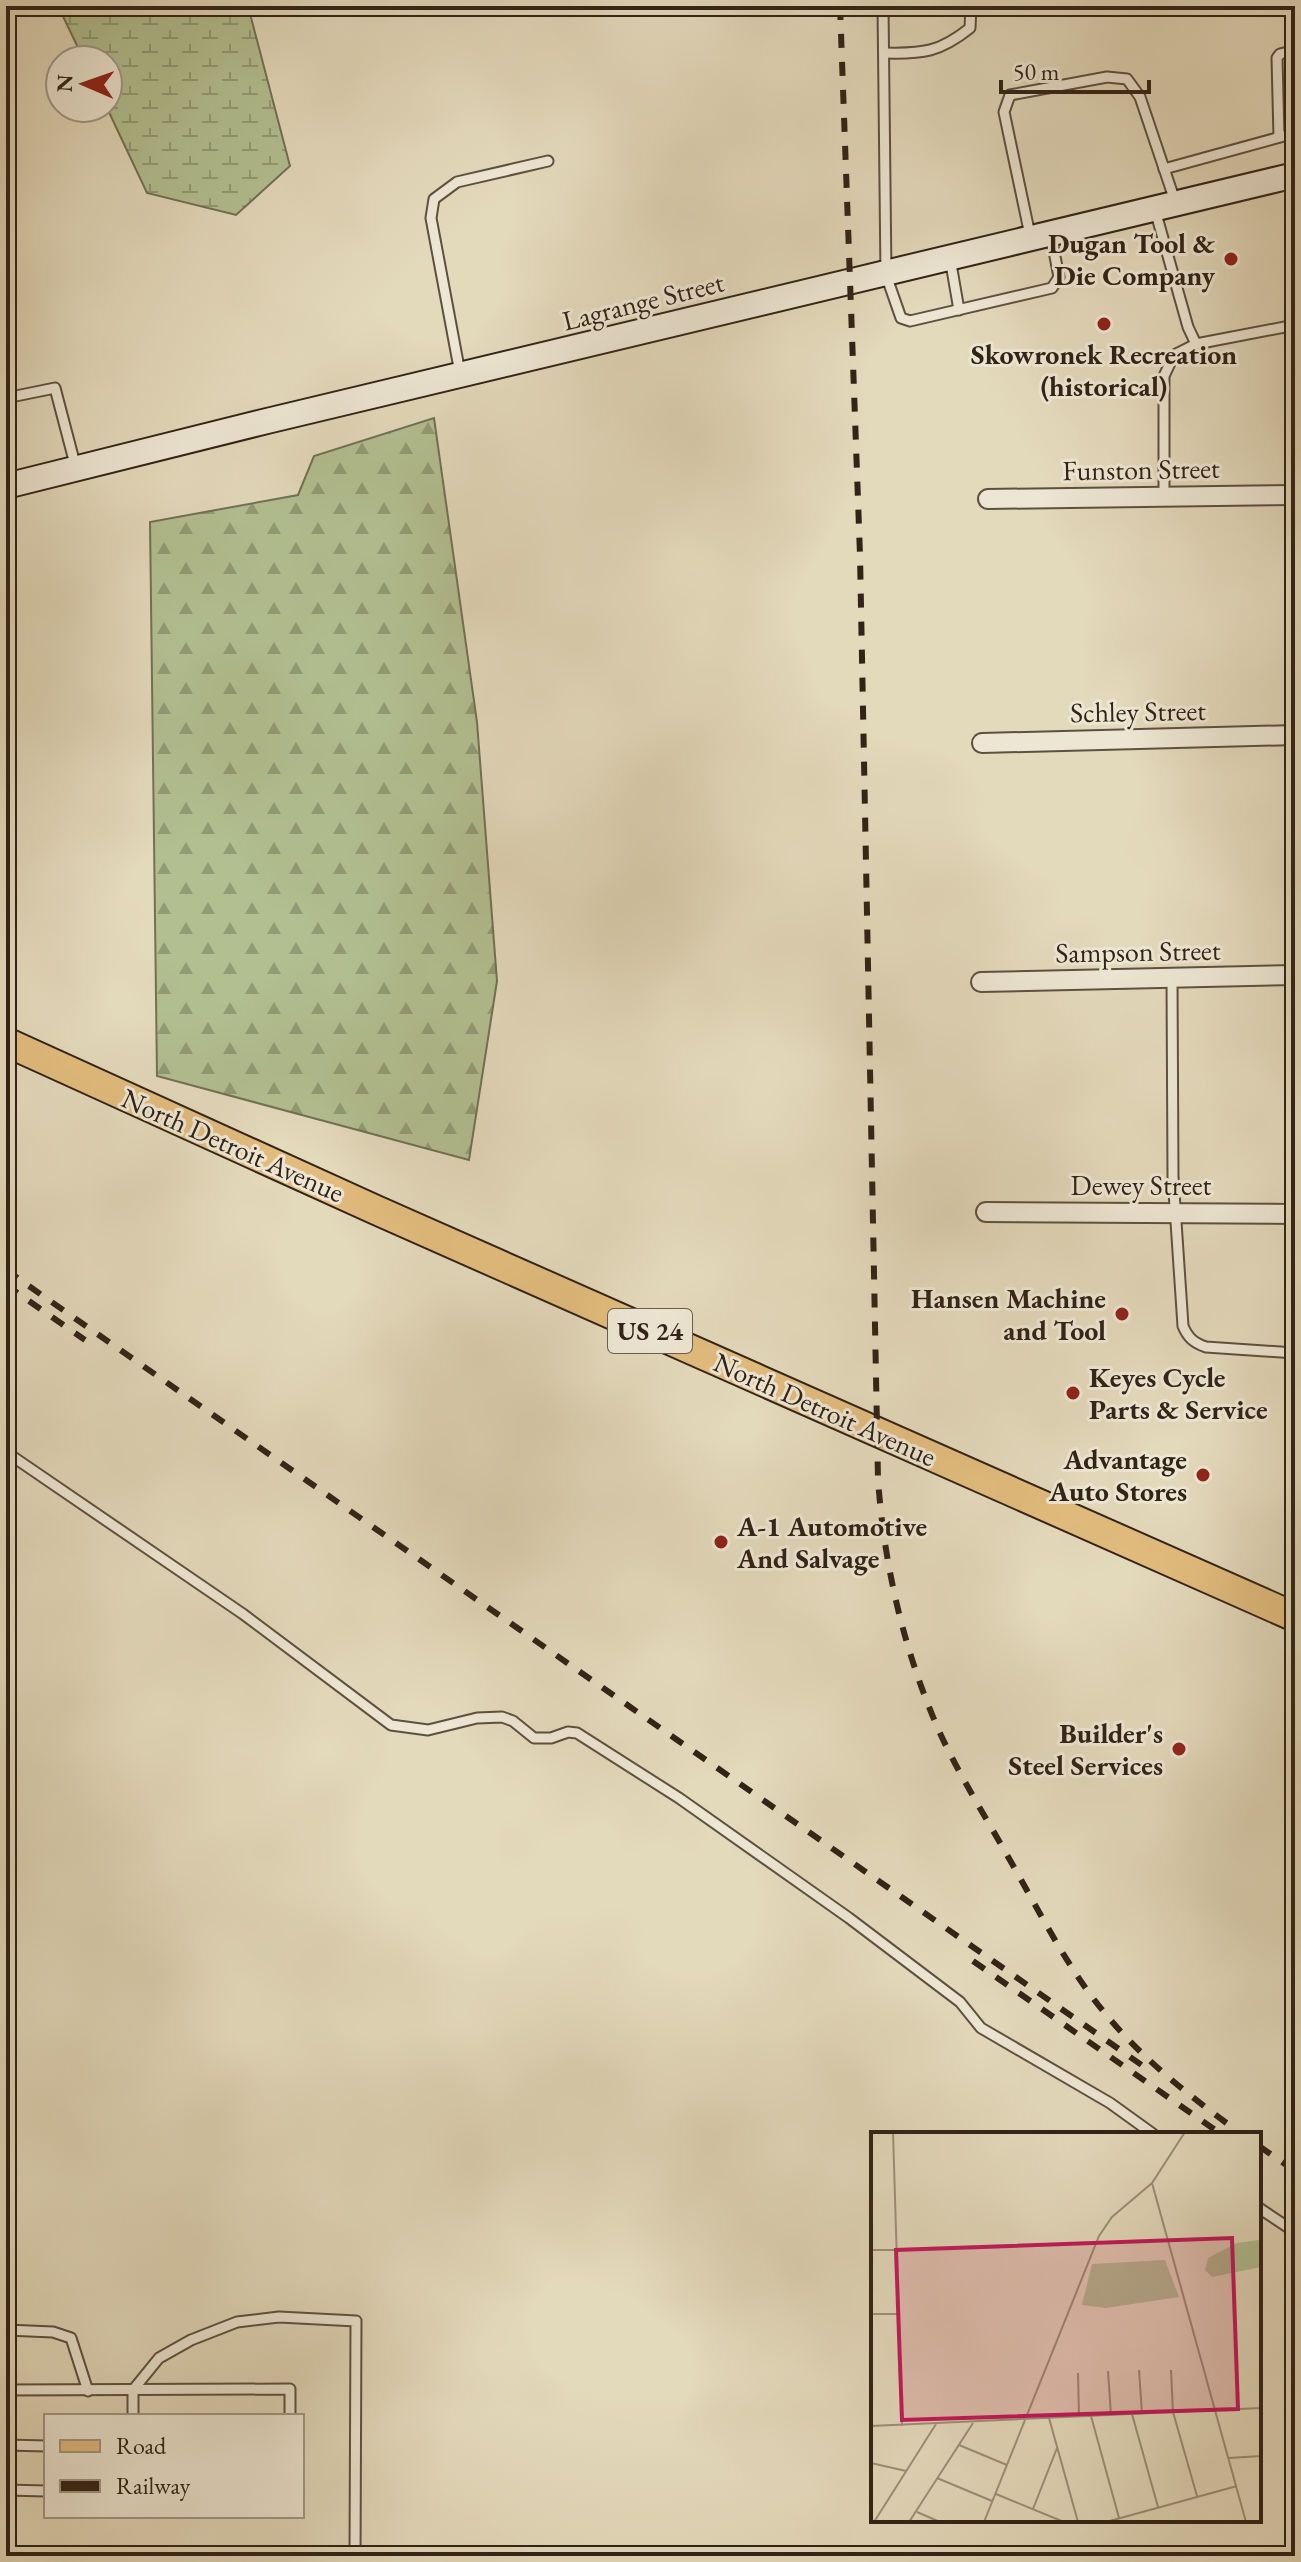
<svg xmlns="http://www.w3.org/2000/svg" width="1301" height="2562" font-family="'EB Garamond',serif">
  <defs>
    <pattern id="forest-firs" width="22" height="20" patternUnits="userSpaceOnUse" patternTransform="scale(2)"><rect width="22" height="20" fill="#b2bf91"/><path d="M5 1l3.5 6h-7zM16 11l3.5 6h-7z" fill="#919b75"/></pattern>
    <pattern id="wetland-marsh" width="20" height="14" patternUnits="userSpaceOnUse" patternTransform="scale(2)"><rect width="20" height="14" fill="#b2bf91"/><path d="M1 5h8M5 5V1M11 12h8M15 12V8" fill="none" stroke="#919b75"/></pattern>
  </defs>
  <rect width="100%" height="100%" fill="#e3d9bb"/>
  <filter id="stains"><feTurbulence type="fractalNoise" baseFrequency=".0025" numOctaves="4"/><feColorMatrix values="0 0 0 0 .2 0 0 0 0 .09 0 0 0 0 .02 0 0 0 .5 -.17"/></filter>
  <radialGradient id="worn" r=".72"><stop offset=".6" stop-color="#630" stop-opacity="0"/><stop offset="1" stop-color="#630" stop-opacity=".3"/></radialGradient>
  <!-- forest -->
  <polygon fill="url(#forest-firs)" stroke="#727154" stroke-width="2" points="434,418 477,722 497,981 469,1160 157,1076 150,522 298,495 314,456"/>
  <!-- wetland -->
  <polygon fill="url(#wetland-marsh)" stroke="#727154" stroke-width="2" points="58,6 248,6 290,166 236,215 147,193 107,108 108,60 84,60"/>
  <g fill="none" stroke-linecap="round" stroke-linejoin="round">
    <!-- service casing -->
    <g stroke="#5e5040" stroke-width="13">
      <g id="service">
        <polyline points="883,6 886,275 901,318 910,321 1052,288 1059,277 1051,236"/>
        <path d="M885,53C923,54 940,52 970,28L971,6"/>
        <polyline points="1279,137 1277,58 1280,54 1295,50"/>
        <polyline points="1164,169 1295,133"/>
        <polyline points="1155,210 1188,327 1196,344 1295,325"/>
        <polyline points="1030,235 1004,112 1010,95 1107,77 1127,79 1140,97 1176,204"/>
        <polyline points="950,258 959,310"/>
        <polyline points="460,373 431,218 434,199 457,182 548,161"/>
        <polyline points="6,398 55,388 76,468"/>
        <polyline points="1164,497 1164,376 1174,355 1196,344"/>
        <path d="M1172,978L1173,1177L1183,1326C1188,1338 1194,1343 1206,1347L1295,1353"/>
        <polyline points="6,1452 243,1614 391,1725 428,1730 477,1718 502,1717 513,1721 534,1738 551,1738 568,1732 577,1733 679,1798 849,1918 960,2002 981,2028 1110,2103 1153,2134"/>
        <polyline points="1259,2208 1295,2232"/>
        <polyline points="6,2330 53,2332 71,2338 88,2391"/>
        <polyline points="6,2390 290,2389 290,2416"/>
        <polyline points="133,2416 133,2390 159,2358 191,2340 237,2322 279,2317 356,2321 355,2556"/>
        <polyline points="6,2445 46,2446"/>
        <polyline points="6,2490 46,2491"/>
      </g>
    </g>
    <!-- minor casing -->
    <g stroke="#5e5040" stroke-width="22">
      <g id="minor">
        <polyline points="988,499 1295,495"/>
        <polyline points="982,743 1295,735"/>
        <polyline points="981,982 1295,975"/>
        <polyline points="986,1212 1295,1214"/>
      </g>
    </g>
    <!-- secondary casing -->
    <g stroke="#312317" stroke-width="28">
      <polyline id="secondary" points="6,486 267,421 1295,175"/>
    </g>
    <!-- primary casing -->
    <g stroke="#312317" stroke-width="32">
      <polyline id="primary" points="6,1042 376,1210 1295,1617"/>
    </g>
    <!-- service -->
    <use href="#service" stroke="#ede6d3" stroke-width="9"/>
    <!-- minor -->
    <use href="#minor" stroke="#ede6d3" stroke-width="18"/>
    <!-- secondary -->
    <use href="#secondary" stroke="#ede6d3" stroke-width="24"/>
    <!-- primary -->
    <use href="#primary" stroke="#e2bc7e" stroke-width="28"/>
    <!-- rail -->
    <g stroke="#312317" stroke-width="6" stroke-dasharray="14 14" stroke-linecap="butt">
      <path d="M840,6L860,555L878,1479C884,1566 904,1651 939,1731C961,1779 990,1824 1015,1869C1044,1920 1071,1974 1109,2018C1145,2061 1191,2097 1236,2130"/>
      <polyline points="6,1270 1143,2066"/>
      <polyline points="6,1285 85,1340"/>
      <polyline points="973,1961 1221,2134"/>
      <polyline points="1259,2146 1295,2171"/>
    </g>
  </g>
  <!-- markers -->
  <g fill="#8f2418" stroke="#ede6d3" stroke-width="3">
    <circle cx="1231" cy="259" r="8"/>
    <circle cx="1104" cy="324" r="8"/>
    <circle cx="1122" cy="1314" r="8"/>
    <circle cx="1073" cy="1393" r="8"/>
    <circle cx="1203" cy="1475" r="8"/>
    <circle cx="721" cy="1542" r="8"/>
    <circle cx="1179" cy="1749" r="8"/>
  </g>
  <g text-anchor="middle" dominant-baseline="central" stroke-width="6" stroke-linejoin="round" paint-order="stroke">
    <!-- shield labels -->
    <rect fill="#ede6d3" stroke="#695e4f" stroke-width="2" x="608" y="1309" width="84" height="44" rx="6"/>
    <g font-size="26" font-weight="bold" fill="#312317">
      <text x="650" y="1331">US 24</text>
    </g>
    <!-- poi labels -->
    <g font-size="28" font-weight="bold" fill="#312317" stroke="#ede6d3" text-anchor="end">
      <text x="1215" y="243">Dugan Tool &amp;<tspan x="1215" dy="32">Die Company</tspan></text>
      <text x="1104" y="354" text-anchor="middle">Skowronek Recreation<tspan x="1104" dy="32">(historical)</tspan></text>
      <text x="1106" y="1298">Hansen Machine<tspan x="1106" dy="32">and Tool</tspan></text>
      <text x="1089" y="1377" text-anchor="start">Keyes Cycle<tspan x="1089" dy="32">Parts &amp; Service</tspan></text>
      <text x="1187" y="1459">Advantage<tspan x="1187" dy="32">Auto Stores</tspan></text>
      <text x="737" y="1526" text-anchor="start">A-1 Automotive<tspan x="737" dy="32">And Salvage</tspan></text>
      <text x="1163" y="1733">Builder's<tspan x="1163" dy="32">Steel Services</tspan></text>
    </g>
    <!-- street labels -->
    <g font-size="28" fill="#312317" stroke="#ede6d3">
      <text transform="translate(643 301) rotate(-14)">Lagrange Street</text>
      <text transform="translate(1141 469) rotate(-1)">Funston Street</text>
      <text transform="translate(1138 711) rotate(-1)">Schley Street</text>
      <text transform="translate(1138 951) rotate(-1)">Sampson Street</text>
      <text transform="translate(233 1145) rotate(24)">North Detroit Avenue</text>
      <text x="1141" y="1185">Dewey Street</text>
      <text transform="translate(825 1409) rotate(24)">North Detroit Avenue</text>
    </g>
  </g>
  <!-- overview -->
  <g transform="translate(871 2132)">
    <rect width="390" height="390" fill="#e3d9bb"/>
    <path d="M294,128L308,165L235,176L211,173L221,132Z" fill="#b2bf91"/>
    <path d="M388,108L390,135L341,145L334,138L337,126L366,111Z" fill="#b2bf91"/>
    <path fill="none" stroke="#9c9079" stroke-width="2" d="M22,0L31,294M281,51L375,390M0,118H26M0,182H28M0,221L1,294M268,238L271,282M300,238L302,280L326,364M237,239L240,283M207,241L208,285M345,278L390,276M261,282L287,375M220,284L248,386M178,286L207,390M0,294L345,278M88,313L136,333M358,326L390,324M0,331L35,339M66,346L121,369M125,362L193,390M162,377L186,316M46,380L69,390M3,390L65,292M38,390L102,291M113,390L228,104L241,85L281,51L314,0M235,390L366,354"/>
    <path fill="#c2185b" fill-opacity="0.15" stroke="#c2185b" stroke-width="4" d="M361,106L367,277L31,288L25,118Z"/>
    <rect width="390" height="390" fill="none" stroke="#312317" stroke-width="4"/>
  </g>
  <!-- margin -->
  <rect width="1301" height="2562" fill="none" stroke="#e3d9bb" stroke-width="32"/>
  <rect x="8" y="8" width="1285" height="2546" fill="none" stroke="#312317" stroke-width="4"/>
  <rect x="16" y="16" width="1269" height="2530" fill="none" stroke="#312317" stroke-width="2"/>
  <!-- legend -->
  <rect x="44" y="2414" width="260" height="104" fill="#ede6d3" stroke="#a29888" stroke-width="2"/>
  <rect x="60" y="2440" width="40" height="12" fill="#e2bc7e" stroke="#a29888" stroke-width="2"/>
  <text x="116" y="2454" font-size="24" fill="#312317">Road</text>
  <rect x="60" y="2480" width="40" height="12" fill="#312317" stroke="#a29888" stroke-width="2"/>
  <text x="116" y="2494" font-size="24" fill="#312317">Railway</text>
  <!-- north arrow -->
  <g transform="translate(84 84) rotate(272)"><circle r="38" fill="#ede6d3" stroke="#a29888" stroke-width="2"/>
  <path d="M0-6L14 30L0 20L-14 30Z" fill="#8f2418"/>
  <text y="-12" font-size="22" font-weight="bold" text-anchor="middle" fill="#312317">N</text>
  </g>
  <!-- scale -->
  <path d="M1001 80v12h148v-12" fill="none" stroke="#312317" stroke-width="4"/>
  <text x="1013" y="80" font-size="24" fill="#312317" stroke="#ede6d3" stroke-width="6" paint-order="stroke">50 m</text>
  <rect width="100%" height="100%" filter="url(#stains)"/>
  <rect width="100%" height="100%" fill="url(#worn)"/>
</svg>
